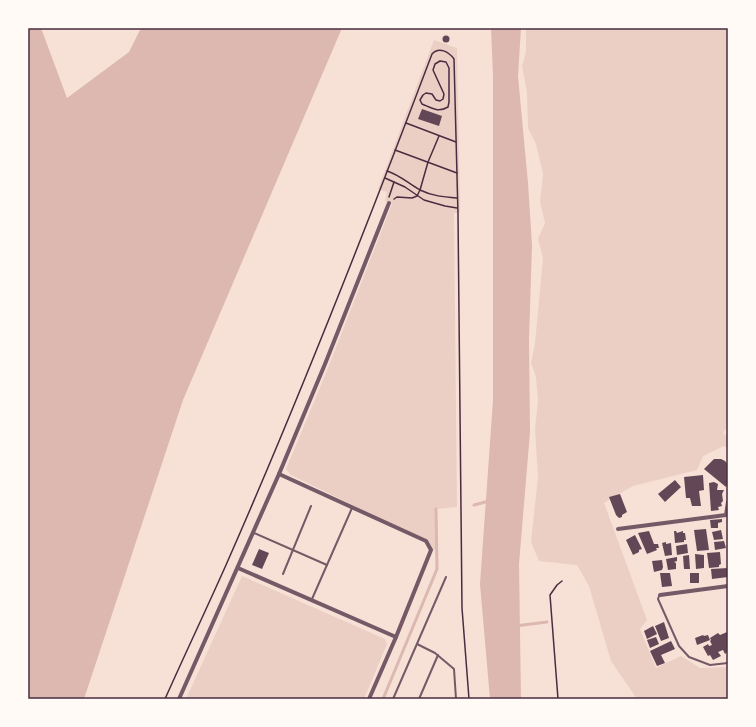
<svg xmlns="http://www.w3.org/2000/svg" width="756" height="727" font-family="Literata,serif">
  <rect width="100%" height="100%" fill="#f7e1d7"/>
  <!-- green -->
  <g fill="#ebcfc5">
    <polygon points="526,28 728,28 728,426 723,433 728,437 728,449 724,446 703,456 697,470 633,486 604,503 647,620 640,629 656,668 681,656 700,668 728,667 728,699 637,699 611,661 589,586 577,565 539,561 531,542 538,477 535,429 538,401 536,377 531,363 535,343 543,258 538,239 545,223 540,202 543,174 536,144 528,128 527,92 522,66 526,52"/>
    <polygon points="434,40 457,48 460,213 454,213 457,507 436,509 436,550 431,550 426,541 291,475 286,469 326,373 392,204 385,201 387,192 378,189"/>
    <polygon points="242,576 385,639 387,644 364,699 186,699"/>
  </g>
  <!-- water -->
  <g fill="#dcb8b0">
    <polygon points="28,28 41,28 67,98 129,52 141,28 342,28 183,400 84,699 28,699"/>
    <polygon points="491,28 521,28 518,76 528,183 532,245 529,340 530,432 519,564 521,699 490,699 480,584 493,400 493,76"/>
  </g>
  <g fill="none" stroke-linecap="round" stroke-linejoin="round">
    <!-- stream -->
    <g stroke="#dcb8b0" stroke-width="3">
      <polyline points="474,505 489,501"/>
      <polyline points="515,626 547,622"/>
      <polyline points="383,699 437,569 436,509"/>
    </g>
  </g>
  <!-- building -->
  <g fill="#644757">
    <circle cx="446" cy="39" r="3.5"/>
    <polygon points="422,109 442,116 439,126 418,119"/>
    <polygon points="714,459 721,459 725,461 728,465 728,484 726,487 704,469"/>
    <polygon points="703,475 704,490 699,491 701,506 692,506 690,498 686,498 684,477"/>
    <polygon points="675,480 681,487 665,502 658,494"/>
    <polygon points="714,482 718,484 717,490 724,490 722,494 723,501 721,503 722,506 718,507 719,510 711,511 709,483"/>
    <polygon points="620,494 627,512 622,515 622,517 619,518 616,515 609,497"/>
    <polygon points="722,519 722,522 718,523 718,528 711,528 710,520"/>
    <polygon points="706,529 709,550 697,551 694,530"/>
    <polygon points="721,530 723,539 714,540 712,532"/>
    <polygon points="649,531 654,544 658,544 659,548 656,548 657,550 647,554 638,533"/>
    <polygon points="674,531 676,531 677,533 683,531 683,533 685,533 686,540 684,540 684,542 675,543"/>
    <polygon points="635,535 642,549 639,550 639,552 633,555 626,540"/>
    <polygon points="724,541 726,548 715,550 714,542"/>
    <polygon points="666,542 666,544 671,543 672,555 665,556 662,543"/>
    <polygon points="687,544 688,553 677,555 676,546"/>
    <polygon points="259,549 269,553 262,569 252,565"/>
    <polygon points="720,552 721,564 719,565 719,567 709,568 707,553"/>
    <polygon points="695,554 704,555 704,568 696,569"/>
    <polygon points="689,555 690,569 684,569 683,556"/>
    <polygon points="677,557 677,561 674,562 676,563 676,569 668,570 666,559"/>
    <polygon points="662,560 663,567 662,570 654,572 652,561"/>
    <polygon points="728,568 728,577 712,579 711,569"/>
    <polygon points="660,573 670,573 672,586 662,587"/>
    <rect x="690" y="573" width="9" height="10"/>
    <polygon points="664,622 669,638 661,641 655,626"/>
    <polygon points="653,626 657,634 647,639 644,631"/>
    <polygon points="727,632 728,633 728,652 725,654 723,650 718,652 721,656 713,660 710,655 708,656 703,647 708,644 709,646 712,645 710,641 711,640 710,638 718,633 720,635"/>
    <polygon points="703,635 704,636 708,635 710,640 697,645 695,638"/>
    <polygon points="656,637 659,644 650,648 647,640"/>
    <polygon points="671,641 675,649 661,655 665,663 657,666 650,651"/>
  </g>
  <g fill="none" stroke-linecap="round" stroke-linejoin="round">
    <!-- path -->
    <g stroke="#4a2c40" stroke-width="1.5">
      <path d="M440,61L446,62L449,68V102L448,107C438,113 432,108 422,104L420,100L423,95L426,93L432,94L436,100L440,101L443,99L444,94L433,70L435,64Z"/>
      <polyline points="406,123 456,142"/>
      <polyline points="395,150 457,173"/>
      <path d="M387,171C400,175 409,184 420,190C432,196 444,197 457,198"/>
      <polyline points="385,178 405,187 424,200 445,206 457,208"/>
      <polyline points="389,197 394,182"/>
      <polyline points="394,199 397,197 412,198 417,196 420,190 428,162 439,136"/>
      <path d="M165,699C185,654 206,610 226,565C300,397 367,226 432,54C439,46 449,52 454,59L458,215L462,608L469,699"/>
      <polyline points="558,699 550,595 557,585 562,581"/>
    </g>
    <!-- service -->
    <g stroke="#755966" stroke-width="2">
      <polyline points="254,533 327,565"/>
      <polyline points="283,574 311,506"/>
      <polyline points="659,596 658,599 679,646 689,657 710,665 728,663"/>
      <polyline points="312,599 352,508"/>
      <polyline points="417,644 435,653 454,669 456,699"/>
      <polyline points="393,699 446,577"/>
      <polyline points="419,699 438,655"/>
    </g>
    <!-- minor -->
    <g stroke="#755966" stroke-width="4">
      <polyline points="279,474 426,541 431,550 396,637 369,699"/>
      <polyline points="726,515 728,502"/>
      <polyline points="618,529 726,515"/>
      <polyline points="238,568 396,637"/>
      <polyline points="660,595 728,586"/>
      <polyline points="179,699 279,474 325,364 389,203"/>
    </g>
  </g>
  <!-- border -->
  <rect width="756" height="727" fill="none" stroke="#fffaf5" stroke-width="58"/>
  <rect x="29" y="29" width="698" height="669" fill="none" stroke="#4a2c40" stroke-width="1.5"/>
</svg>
